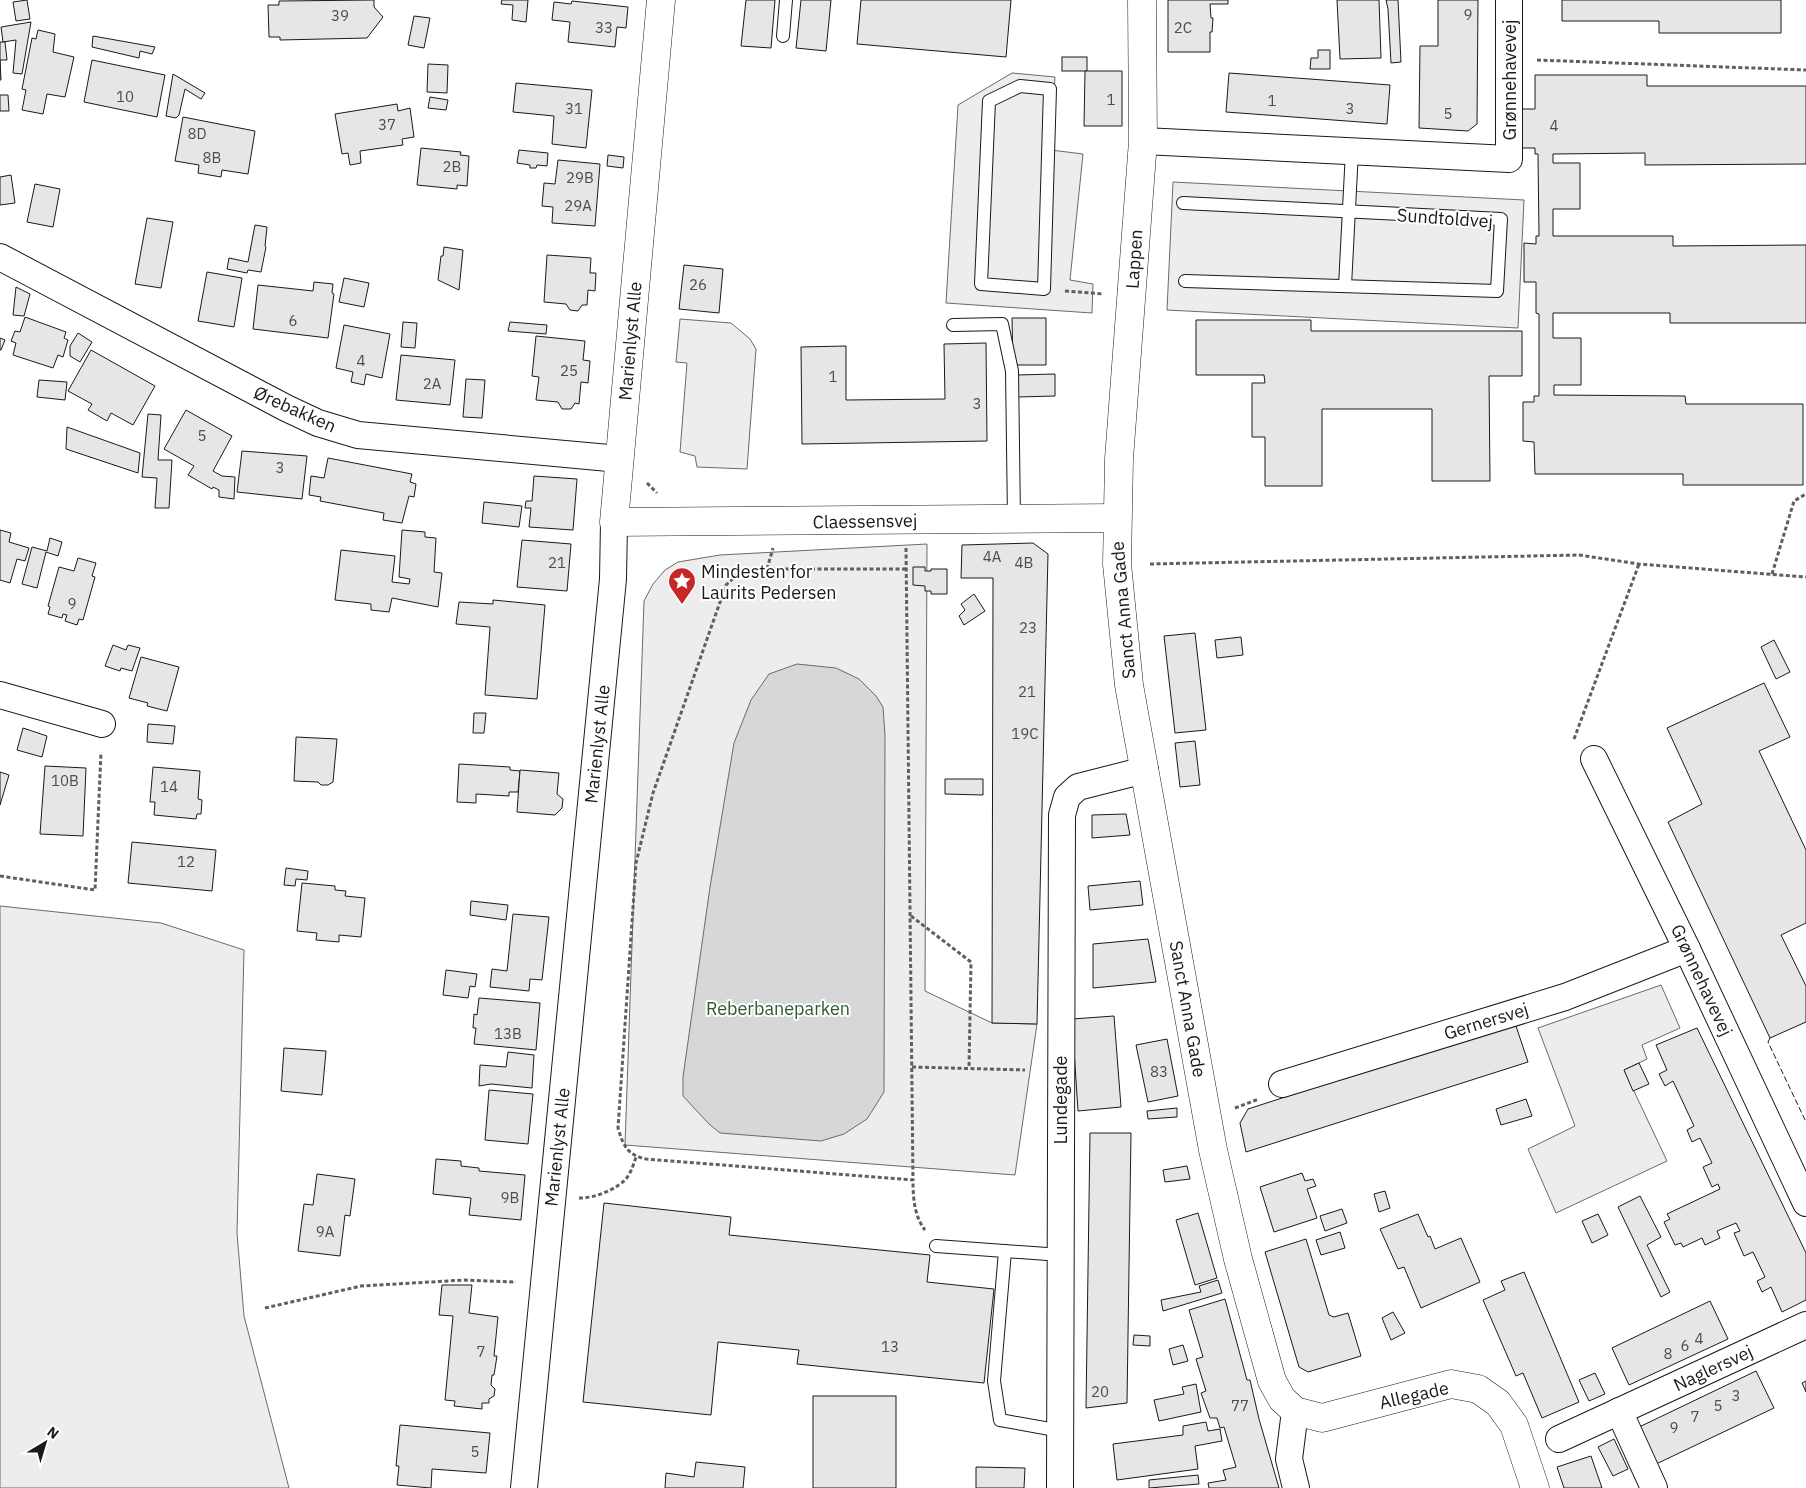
<svg xmlns="http://www.w3.org/2000/svg" width="1806" height="1488" font-family="'IBM Plex Sans',sans-serif">
  <rect width="100%" height="100%" fill="#fff"/>
  <!-- built -->
  <g fill="#ededed" stroke="#6a6a6a">
    <polygon points="1012,73 1055,77 1051,150 1083,154 1070,280 1093,284 1092,313 946,303 958,105"/>
    <polygon points="1173,182 1524,200 1518,328 1167,310"/>
    <polygon points="680,319 731,323 750,339 756,349 747,469 697,467 695,456 680,452 687,363 676,362"/>
    <polygon points="927,544 925,991 992,1023 1037,1024 1015,1175 625,1145 644,601 653,584 665,570 678,562 720,555"/>
    <polygon points="0,906 161,923 244,950 237,1233 244,1316 289,1488 0,1488"/>
    <polygon points="1661,985 1680,1028 1642,1045 1647,1059 1624,1070 1667,1161 1556,1213 1528,1149 1575,1126 1538,1028"/>
  </g>
  <!-- water -->
  <polygon fill="#d7d7d7" stroke="#6a6a6a" points="797,664 836,668 859,679 876,696 883,707 885,735 884,1092 867,1119 844,1134 821,1141 720,1133 709,1124 683,1096 683,1077 710,887 734,743 751,700 769,674"/>
  <!-- building -->
  <g fill="#e6e6e6" stroke="#1a1a1a">
    <polygon points="27,0 30,19 16,21 13,2"/>
    <polygon points="374,0 374,7 383,17 367,38 280,40 280,37 269,37 268,5 279,5 279,1"/>
    <polygon points="502,0 528,0 526,22 512,20 513,5 501,4"/>
    <polygon points="746,0 775,0 771,48 741,46"/>
    <polygon points="801,0 831,0 826,51 796,48"/>
    <polygon points="861,0 1011,0 1006,57 857,44"/>
    <polygon points="1168,0 1228,0 1228,4 1210,4 1211,18 1213,18 1212,32 1210,32 1210,52 1168,52"/>
    <polygon points="1337,0 1379,0 1381,58 1340,59"/>
    <polygon points="1386,0 1398,0 1401,62 1391,63 1388,9"/>
    <polygon points="1438,0 1478,0 1477,124 1468,131 1419,128 1420,46 1438,46"/>
    <polygon points="1562,0 1781,0 1781,33 1659,33 1659,21 1562,21"/>
    <polygon points="572,1 628,7 626,28 617,27 615,47 568,42 570,22 552,20 554,2 571,4"/>
    <polygon points="414,16 430,18 424,48 408,45"/>
    <polygon points="31,22 22,74 13,73 16,40 3,42 1,27"/>
    <polygon points="38,30 55,34 53,52 74,57 65,97 47,94 43,114 22,110 26,90 22,89 32,38 36,39"/>
    <polygon points="93,36 155,47 152,54 140,51 139,58 92,47"/>
    <polygon points="0,42 5,42 7,60 0,60 1,80 0,80"/>
    <polygon points="1318,50 1330,50 1330,69 1310,69 1311,58 1318,58"/>
    <rect x="1062" y="57" width="25" height="14"/>
    <polygon points="92,60 165,75 157,117 84,102"/>
    <polygon points="428,64 448,65 447,93 427,92"/>
    <polygon points="1085,71 1122,71 1122,126 1084,126"/>
    <polygon points="1229,73 1390,85 1387,124 1226,112"/>
    <polygon points="173,74 205,93 201,99 185,89 179,115 176,118 166,116"/>
    <polygon points="1535,75 1647,75 1647,86 1806,86 1806,164 1645,165 1645,153 1553,154 1553,163 1580,163 1580,209 1553,209 1553,236 1673,236 1673,246 1806,245 1806,323 1670,323 1670,313 1553,313 1553,338 1581,338 1581,385 1554,385 1554,395 1685,396 1686,404 1803,404 1803,485 1683,485 1683,474 1535,474 1534,442 1523,441 1523,402 1534,402 1534,396 1539,396 1539,314 1536,313 1536,282 1524,282 1524,243 1536,244 1536,236 1539,236 1538,154 1535,154 1535,148 1522,148 1522,109 1535,109"/>
    <polygon points="516,83 592,90 586,148 552,144 554,116 513,112"/>
    <polygon points="0,95 8,95 9,111 0,111"/>
    <polygon points="430,97 448,100 446,110 428,108"/>
    <polygon points="397,104 398,111 410,108 414,137 402,139 403,145 360,151 361,163 350,165 348,153 342,154 335,114"/>
    <polygon points="183,117 255,131 248,174 222,170 221,177 198,173 199,165 175,161"/>
    <polygon points="421,148 461,152 460,155 469,156 467,186 457,185 457,189 417,185"/>
    <polygon points="519,150 548,153 547,166 537,165 536,168 530,168 530,165 517,163"/>
    <polygon points="608,155 624,157 623,168 607,166"/>
    <polygon points="558,160 600,164 595,226 552,223 553,207 542,206 544,183 555,184"/>
    <polygon points="11,175 15,203 0,205 0,177"/>
    <polygon points="35,184 60,189 53,227 27,222"/>
    <polygon points="147,218 173,222 161,288 135,284"/>
    <polygon points="255,225 267,227 265,246 266,247 261,272 248,270 247,273 227,269 229,258 248,262"/>
    <polygon points="444,247 463,250 459,290 438,280 441,256 443,256"/>
    <polygon points="547,255 591,258 590,273 596,273 595,291 588,290 587,305 582,305 578,311 570,310 566,304 544,302"/>
    <polygon points="684,265 723,269 719,313 679,309"/>
    <polygon points="207,272 242,278 234,327 198,321"/>
    <polygon points="344,278 369,283 364,307 339,302"/>
    <polygon points="314,282 333,284 332,293 334,294 328,338 253,329 258,285 313,291"/>
    <polygon points="16,287 30,294 24,316 13,315"/>
    <polygon points="25,317 66,332 64,338 68,340 63,357 58,355 53,368 13,355 16,343 11,341 15,331 20,332"/>
    <polygon points="1012,318 1046,318 1046,365 1013,365"/>
    <polygon points="1196,320 1311,320 1311,331 1522,331 1522,376 1489,376 1490,481 1432,481 1432,409 1322,409 1322,486 1265,486 1265,437 1252,437 1252,383 1265,383 1264,375 1196,375"/>
    <polygon points="403,322 417,323 415,348 401,347"/>
    <polygon points="510,322 547,325 546,334 508,331"/>
    <polygon points="344,325 390,334 382,378 366,374 364,385 351,382 353,372 336,368"/>
    <polygon points="78,333 92,342 80,362 70,356 70,346"/>
    <polygon points="536,336 585,341 583,360 590,361 588,383 581,382 579,404 575,403 571,409 562,409 558,402 536,400 539,377 532,376"/>
    <polygon points="0,338 5,340 1,350 0,350"/>
    <polygon points="986,343 987,441 802,444 801,347 846,346 846,400 945,399 944,344"/>
    <polygon points="91,350 155,386 133,425 111,413 107,421 88,410 92,404 68,391"/>
    <polygon points="401,355 455,360 450,405 396,400"/>
    <polygon points="1055,374 1055,396 1018,397 1017,375"/>
    <polygon points="466,379 485,380 482,418 463,417"/>
    <polygon points="39,380 67,382 65,400 37,397"/>
    <polygon points="186,410 232,436 213,471 222,476 235,477 234,499 219,497 219,490 213,487 212,489 188,475 194,466 164,449"/>
    <polygon points="148,414 161,415 158,460 172,460 169,508 155,508 157,478 142,477"/>
    <polygon points="67,427 140,453 138,473 66,449"/>
    <polygon points="242,451 307,456 302,499 237,492"/>
    <polygon points="328,458 412,474 410,482 416,484 414,497 409,496 402,523 383,520 384,513 320,501 321,497 309,495 311,476 324,478"/>
    <polygon points="534,476 577,479 573,530 529,527 531,508 525,508 526,501 532,501"/>
    <polygon points="484,502 522,506 519,527 482,523"/>
    <polygon points="0,530 11,533 9,542 29,548 25,561 17,559 10,583 0,580"/>
    <polygon points="402,530 425,532 425,537 436,538 434,572 442,573 438,607 392,598 389,612 371,610 371,604 335,600 341,550 395,556 392,582 409,584 410,579 399,577"/>
    <polygon points="50,538 62,542 58,556 46,552 37,588 22,584 32,547 47,551"/>
    <polygon points="522,540 571,544 567,591 517,587"/>
    <polygon points="1033,543 1048,554 1037,1024 992,1023 993,578 961,578 962,545"/>
    <polygon points="78,558 96,563 92,576 95,577 83,620 79,619 77,625 65,621 67,615 63,614 62,618 48,614 50,607 48,606 59,567 74,571"/>
    <polygon points="913,567 925,567 925,571 931,571 931,569 947,569 947,594 931,594 931,591 925,591 925,586 913,585"/>
    <polygon points="974,594 985,611 964,625 959,616 965,610 961,604"/>
    <polygon points="493,600 545,605 537,699 485,695 490,627 456,624 459,602 493,604"/>
    <polygon points="1195,633 1206,730 1175,733 1164,636"/>
    <polygon points="1241,637 1243,655 1217,658 1215,640"/>
    <polygon points="1774,640 1790,672 1776,679 1761,647"/>
    <polygon points="113,645 126,650 128,645 140,648 132,671 121,668 120,671 105,666"/>
    <polygon points="141,657 179,667 167,711 147,706 148,703 129,698"/>
    <polygon points="1764,683 1790,737 1759,751 1806,850 1806,923 1781,935 1806,986 1806,1022 1770,1038 1668,822 1702,804 1667,728"/>
    <polygon points="474,713 486,713 484,733 473,733"/>
    <polygon points="148,724 175,726 173,744 147,742"/>
    <polygon points="23,728 47,736 42,757 17,750"/>
    <polygon points="296,737 337,739 333,782 328,785 321,785 318,782 294,781"/>
    <polygon points="1195,741 1200,785 1180,787 1175,743"/>
    <polygon points="459,764 510,767 510,770 520,771 518,792 509,792 509,796 476,794 476,803 457,802"/>
    <polygon points="45,766 86,768 83,836 40,834"/>
    <polygon points="153,767 200,771 198,799 202,800 201,814 197,814 196,819 154,815 155,802 150,802"/>
    <polygon points="520,770 559,773 557,794 563,799 562,808 555,815 517,812"/>
    <polygon points="0,772 9,775 0,805"/>
    <polygon points="945,779 983,779 983,795 945,794"/>
    <polygon points="1126,814 1130,835 1092,838 1092,815"/>
    <polygon points="132,842 216,850 212,891 128,883"/>
    <polygon points="286,868 308,871 307,880 296,879 295,886 284,885"/>
    <polygon points="1140,881 1143,905 1090,910 1088,886"/>
    <polygon points="302,883 335,886 335,890 346,891 345,896 365,898 361,937 339,935 339,942 316,940 317,933 297,931"/>
    <polygon points="471,901 508,905 506,920 470,915"/>
    <polygon points="513,914 549,917 542,980 530,979 529,991 490,987 492,969 507,971"/>
    <polygon points="1148,939 1156,982 1093,988 1093,944"/>
    <polygon points="446,970 477,974 475,987 470,986 468,998 443,995"/>
    <polygon points="479,998 540,1003 536,1050 474,1044 476,1028 473,1028 474,1014 477,1015"/>
    <polygon points="1114,1016 1121,1107 1078,1111 1072,1019"/>
    <polygon points="1515,1023 1528,1062 1246,1152 1240,1123 1248,1109"/>
    <polygon points="1697,1028 1806,1253 1806,1300 1782,1312 1771,1287 1762,1292 1757,1281 1765,1277 1753,1252 1744,1256 1734,1233 1740,1231 1736,1223 1717,1231 1720,1238 1705,1245 1702,1238 1683,1247 1681,1243 1675,1245 1664,1222 1670,1219 1667,1214 1720,1189 1718,1184 1712,1187 1703,1167 1712,1163 1700,1138 1692,1142 1687,1130 1694,1126 1673,1081 1665,1086 1659,1074 1667,1070 1656,1045"/>
    <polygon points="1167,1039 1178,1096 1148,1102 1136,1045"/>
    <polygon points="284,1048 326,1051 322,1095 281,1091"/>
    <polygon points="508,1052 534,1055 532,1088 491,1084 479,1086 480,1065 506,1067"/>
    <polygon points="1639,1063 1649,1084 1633,1091 1624,1070"/>
    <polygon points="489,1090 533,1094 528,1144 485,1140"/>
    <polygon points="1526,1099 1532,1116 1501,1125 1496,1109"/>
    <polygon points="1177,1108 1177,1117 1148,1119 1147,1111"/>
    <polygon points="1090,1133 1131,1133 1127,1403 1086,1408"/>
    <polygon points="436,1159 461,1161 461,1166 479,1168 479,1171 525,1175 521,1220 469,1215 471,1198 433,1194"/>
    <polygon points="1187,1166 1190,1179 1165,1182 1163,1170"/>
    <polygon points="1302,1173 1305,1181 1313,1179 1316,1186 1307,1189 1317,1218 1274,1232 1260,1187"/>
    <polygon points="317,1174 355,1179 350,1216 345,1215 340,1256 298,1251 304,1204 313,1205"/>
    <polygon points="1385,1191 1390,1208 1379,1212 1374,1194"/>
    <polygon points="1640,1196 1661,1237 1647,1245 1670,1292 1661,1297 1618,1207"/>
    <polygon points="604,1203 731,1217 729,1235 930,1255 927,1282 994,1289 984,1383 797,1364 799,1350 718,1342 711,1415 583,1402"/>
    <polygon points="1342,1209 1347,1223 1325,1231 1320,1216"/>
    <polygon points="1198,1213 1217,1278 1195,1285 1176,1220"/>
    <polygon points="1418,1214 1428,1237 1430,1236 1435,1249 1461,1238 1480,1282 1421,1308 1404,1267 1398,1269 1380,1229"/>
    <polygon points="1598,1214 1608,1235 1592,1243 1582,1221"/>
    <polygon points="1340,1232 1345,1248 1321,1255 1316,1240"/>
    <polygon points="1306,1239 1329,1315 1334,1317 1348,1313 1361,1356 1308,1372 1299,1367 1265,1252"/>
    <polygon points="1524,1272 1579,1402 1542,1418 1523,1373 1516,1376 1483,1300 1505,1290 1501,1281"/>
    <polygon points="1218,1280 1222,1293 1163,1311 1161,1300 1201,1292 1199,1286"/>
    <polygon points="442,1285 472,1285 469,1313 498,1317 494,1356 497,1356 494,1375 492,1375 491,1385 495,1389 494,1396 489,1399 489,1403 482,1403 482,1409 454,1406 455,1401 445,1400 453,1316 439,1315"/>
    <polygon points="1225,1299 1247,1380 1250,1380 1259,1419 1279,1488 1209,1488 1208,1483 1226,1480 1223,1470 1236,1467 1224,1427 1220,1428 1217,1418 1210,1418 1201,1393 1206,1391 1196,1359 1203,1357 1189,1310"/>
    <polygon points="1710,1301 1728,1339 1629,1385 1612,1348"/>
    <polygon points="1393,1312 1405,1333 1391,1340 1382,1318"/>
    <polygon points="1134,1335 1150,1336 1150,1346 1133,1345"/>
    <polygon points="1183,1345 1188,1361 1173,1365 1169,1349"/>
    <polygon points="1756,1371 1774,1408 1654,1465 1635,1429"/>
    <polygon points="1595,1373 1605,1394 1589,1401 1579,1380"/>
    <polygon points="1806,1381 1806,1392 1802,1383"/>
    <polygon points="1196,1384 1201,1412 1159,1421 1154,1400 1184,1394 1182,1387"/>
    <rect x="813" y="1396" width="83" height="92"/>
    <polygon points="1206,1422 1208,1431 1220,1429 1222,1441 1195,1446 1198,1469 1117,1480 1113,1444 1183,1435 1183,1426"/>
    <polygon points="400,1425 490,1433 486,1473 432,1469 431,1488 397,1485 399,1466 396,1466"/>
    <polygon points="1614,1439 1628,1469 1613,1476 1598,1447"/>
    <polygon points="1591,1456 1602,1488 1564,1488 1557,1467"/>
    <polygon points="696,1462 745,1467 743,1488 665,1488 666,1473 694,1477"/>
    <polygon points="976,1467 1025,1468 1024,1488 976,1488"/>
    <polygon points="1198,1475 1199,1484 1149,1488 1149,1480"/>
  </g>
  <g fill="none" stroke-linecap="round" stroke-linejoin="round">
    <!-- lane casing -->
    <g stroke="#1a1a1a" stroke-width="14">
      <g id="lane">
        <polyline points="783,36 786,0"/>
        <polygon points="1020,86 1050,89 1044,289 981,284 989,101"/>
        <polyline points="1183,203 1501,219 1497,291 1185,281"/>
        <polyline points="1345,286 1352,151"/>
        <polyline points="953,325 1002,324 1012,371 1014,519"/>
        <polyline points="936,1246 1061,1255"/>
        <polyline points="1005,1251 994,1381 1000,1420 1061,1431"/>
      </g>
    </g>
    <!-- street casing -->
    <g stroke="#1a1a1a" stroke-width="28">
      <g id="street">
        <polyline points="1143,141 1509,159 1509,0"/>
        <polyline points="0,257 286,408 318,423 358,435 620,459"/>
        <polyline points="0,695 102,724"/>
        <polyline points="1594,759 1687,949 1806,1203"/>
        <polyline points="1282,1084 1565,997 1687,949"/>
        <polyline points="1295,1411 1289,1459 1296,1488"/>
        <polyline points="1619,1411 1654,1488"/>
        <polyline points="1559,1439 1806,1325"/>
        <polyline points="524,1488 613,579 614,522"/>
        <polyline points="1060,1488 1062,815 1067,797 1078,787 1145,770"/>
      </g>
    </g>
    <!-- secondary casing -->
    <g stroke="#1a1a1a" stroke-width="29">
      <g id="secondary">
        <polyline points="661,0 614,522 1117,518"/>
        <polyline points="1142,0 1143,141 1119,459 1117,564 1129,685 1213,1150 1238,1259 1272,1381 1282,1399 1295,1411 1322,1418 1451,1384 1478,1389 1498,1403 1514,1425 1535,1488"/>
      </g>
    </g>
    <!-- path -->
    <g stroke="#5f5f5f" stroke-width="3" stroke-dasharray="4 2.5" stroke-linecap="butt">
      <polyline points="1537,60 1806,70"/>
      <polyline points="1065,291 1103,294"/>
      <polyline points="647,483 657,493"/>
      <polyline points="906,548 913,1180"/>
      <polyline points="1150,564 1579,555 1639,564 1806,577"/>
      <polyline points="767,569 773,548"/>
      <path d="M906,569H767L740,572L726,585L653,793L636,863L618,1128C623,1145 627,1155 646,1159L913,1180C913,1197 914,1216 925,1230"/>
      <polyline points="1772,574 1794,501 1806,494"/>
      <polyline points="1574,739 1639,564"/>
      <polyline points="0,876 95,890 101,752"/>
      <polyline points="911,916 971,962 969,1068"/>
      <polyline points="912,1067 1025,1070"/>
      <polyline points="1235,1108 1259,1099"/>
      <path d="M579,1198C593,1199 621,1188 628,1176C632,1170 634,1163 636,1157"/>
      <polyline points="265,1308 361,1286 464,1280 516,1282"/>
    </g>
    <!-- lane -->
    <use href="#lane" stroke="#fff" stroke-width="12"/>
    <!-- street -->
    <use href="#street" stroke="#fff" stroke-width="26"/>
    <!-- secondary -->
    <use href="#secondary" stroke="#fff" stroke-width="28"/>
    <!-- fence -->
    <polyline stroke="#1a1a1a" stroke-width="1" stroke-dasharray="6 2.5" stroke-linecap="butt" points="1770,1038 1768,1042 1806,1122"/>
  </g>
  <!-- icons -->
  <defs>
    <g id="sight-pin" transform="scale(1.4375)"><path d="M0 17L-7.5 6A9.5 9.5 0 1 1 7.5 6Z" fill="#c62828" stroke="#fff"/><path d="M0-6L1.8-2.2L6-1.7L2.9 1.2L3.7 5.4L0 3.3L-3.7 5.4L-2.9 1.2L-6-1.7L-1.8-2.2Z" fill="#fff"/></g>
  </defs>
  <g fill-rule="evenodd">
    <use href="#sight-pin" x="682" y="581"/>
  </g>
  <g text-anchor="middle" dominant-baseline="central" stroke-width="4" stroke-linejoin="round" paint-order="stroke">
    <!-- number labels -->
    <g font-size="15" fill="#4d4d4d">
      <text x="1468" y="14">9</text>
      <text x="340" y="15">39</text>
      <text x="604" y="27">33</text>
      <text x="1183" y="27">2C</text>
      <text x="125" y="96">10</text>
      <text x="1111" y="99">1</text>
      <text x="1272" y="100">1</text>
      <text x="574" y="108">31</text>
      <text x="1350" y="108">3</text>
      <text x="1448" y="113">5</text>
      <text x="387" y="124">37</text>
      <text x="1554" y="125">4</text>
      <text x="197" y="133">8D</text>
      <text x="212" y="157">8B</text>
      <text x="452" y="166">2B</text>
      <text x="580" y="177">29B</text>
      <text x="578" y="205">29A</text>
      <text x="698" y="284">26</text>
      <text x="293" y="320">6</text>
      <text x="361" y="360">4</text>
      <text x="569" y="370">25</text>
      <text x="833" y="376">1</text>
      <text x="432" y="383">2A</text>
      <text x="977" y="403">3</text>
      <text x="202" y="435">5</text>
      <text x="280" y="467">3</text>
      <text x="992" y="556">4A</text>
      <text x="557" y="562">21</text>
      <text x="1024" y="562">4B</text>
      <text x="72" y="603">9</text>
      <text x="1028" y="627">23</text>
      <text x="1027" y="691">21</text>
      <text x="1025" y="733">19C</text>
      <text x="65" y="780">10B</text>
      <text x="169" y="786">14</text>
      <text x="186" y="861">12</text>
      <text x="508" y="1033">13B</text>
      <text x="1159" y="1071">83</text>
      <text x="510" y="1197">9B</text>
      <text x="325" y="1231">9A</text>
      <text x="1699" y="1338">4</text>
      <text x="1685" y="1345">6</text>
      <text x="890" y="1346">13</text>
      <text x="481" y="1351">7</text>
      <text x="1668" y="1353">8</text>
      <text x="1100" y="1391">20</text>
      <text x="1736" y="1395">3</text>
      <text x="1240" y="1405">77</text>
      <text x="1718" y="1405">5</text>
      <text x="1695" y="1416">7</text>
      <text x="1674" y="1427">9</text>
      <text x="475" y="1451">5</text>
    </g>
    <!-- street labels -->
    <g font-size="18" fill="#1a1a1a" stroke="#fff">
      <text transform="translate(1509 80) rotate(-90)">Grønnehavevej</text>
      <text transform="translate(1445 218) rotate(4)">Sundtoldvej</text>
      <text transform="translate(1134 259) rotate(-86)">Lappen</text>
      <text transform="translate(630 341) rotate(-85)">Marienlyst Alle</text>
      <text transform="translate(295 409) rotate(24)">Ørebakken</text>
      <text transform="translate(865 521) rotate(-1)">Claessensvej</text>
      <text transform="translate(1123 610) rotate(-95)">Sanct Anna Gade</text>
      <text transform="translate(597 744) rotate(-84)">Marienlyst Alle</text>
      <text transform="translate(1702 980) rotate(65)">Grønnehavevej</text>
      <text transform="translate(1188 1009) rotate(80)">Sanct Anna Gade</text>
      <text transform="translate(1486 1021) rotate(-17)">Gernersvej</text>
      <text transform="translate(1060 1100) rotate(-90)">Lundegade</text>
      <text transform="translate(557 1147) rotate(-84)">Marienlyst Alle</text>
      <text transform="translate(1713 1368) rotate(-25)">Naglersvej</text>
      <text transform="translate(1414 1395) rotate(-13)">Allegade</text>
    </g>
    <!-- poi labels -->
    <g font-size="18" fill="#1a1a1a" stroke="#fff" text-anchor="start">
      <text x="701" y="571">Mindesten for<tspan x="701" dy="21">Laurits Pedersen</tspan></text>
    </g>
    <!-- park labels -->
    <g font-size="18" fill="#2b5a34" stroke="#fff">
      <text x="778" y="1008">Reberbaneparken</text>
    </g>
  </g>
  <!-- north arrow -->
  <g transform="translate(45 1443) rotate(38)" stroke="#ffffff" stroke-width="4" paint-order="stroke">
  <path d="M0-4L9 19L0 12L-9 19Z" fill="#1a1a1a"/>
  <text y="-8" font-size="14" font-weight="bold" text-anchor="middle" fill="#1a1a1a">N</text>
  </g>
</svg>
